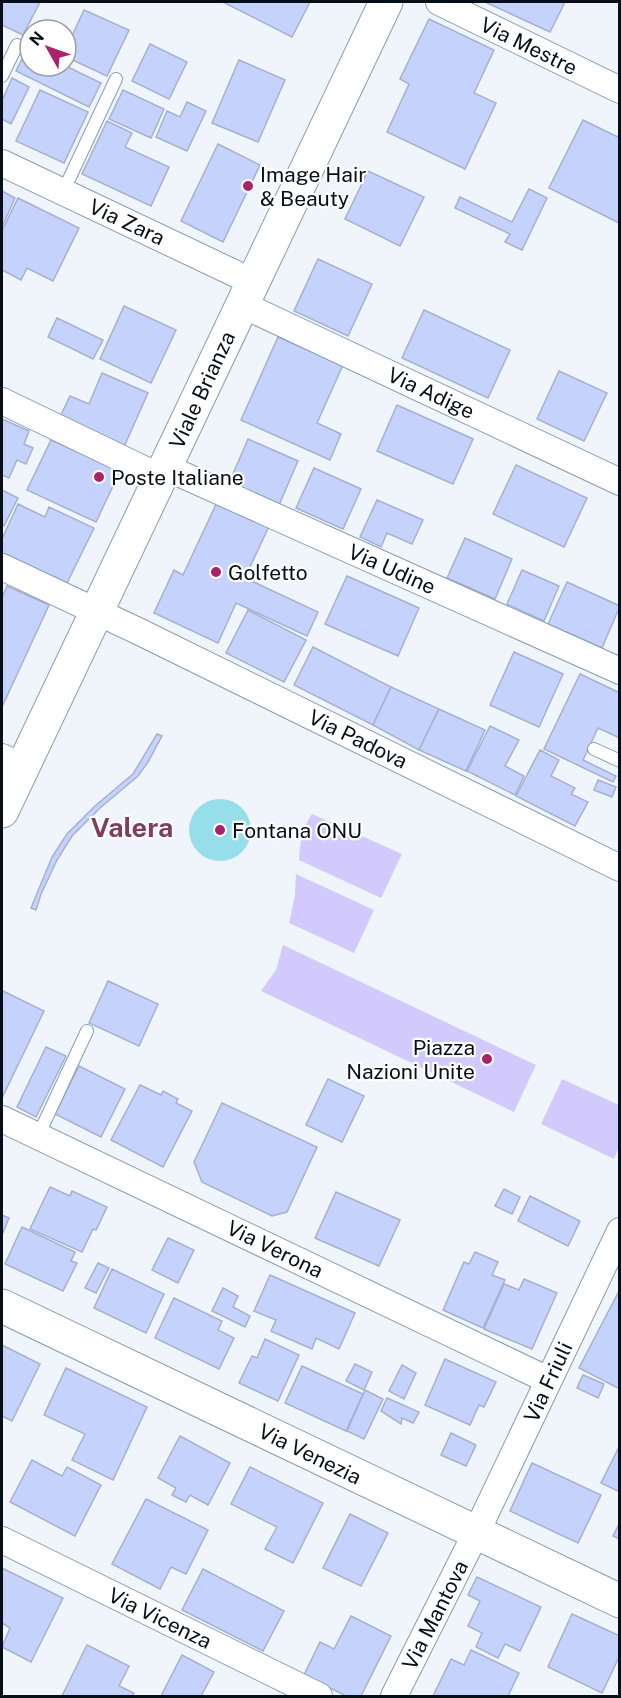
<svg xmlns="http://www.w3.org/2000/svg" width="621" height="1698" font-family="'Public Sans',sans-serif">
  <rect width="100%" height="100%" fill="#eff5fa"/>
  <!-- green -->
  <g fill="#d2cafc">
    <path d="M312,814L402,854L381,898L299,860C300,842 302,828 312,814Z"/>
    <polygon points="296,874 374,910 354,953 289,923 295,895"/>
    <polygon points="283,945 536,1065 514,1112 261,991 276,970"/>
    <polygon points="562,1079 619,1105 619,1147 614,1159 541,1124"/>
  </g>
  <!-- water -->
  <circle fill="#96dee9" cx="220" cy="830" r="31"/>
  <!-- building -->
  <g fill="#c5d3fc" stroke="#a6b0cf" stroke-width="1.5">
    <polygon points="2,2 40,2 23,35 2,25"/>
    <polygon points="223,2 310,2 292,37"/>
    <polygon points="485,2 565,2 550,32"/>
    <polygon points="84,10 129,30 107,76 66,57 66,49"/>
    <polygon points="429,19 494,50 474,93 496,103 465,169 387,132 409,84 400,79"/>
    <polygon points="150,44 187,62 169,99 132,81"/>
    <polygon points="28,47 30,48 30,66 66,66 101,83 89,107 16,71"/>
    <polygon points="239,60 285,80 258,142 212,123"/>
    <polygon points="12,78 29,87 11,124 2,119 2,101"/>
    <polygon points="40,90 88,112 64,163 16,141"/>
    <polygon points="123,90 164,109 151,138 109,119"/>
    <polygon points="187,102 206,111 187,151 156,137 167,111 180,117"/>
    <polygon points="583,120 620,138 619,223 549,188"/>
    <polygon points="107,121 132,133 125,147 169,167 151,206 82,174"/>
    <polygon points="218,144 260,165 223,242 181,221"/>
    <polygon points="368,171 424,197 400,246 345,219"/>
    <polygon points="529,189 547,198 522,250 505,242 510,234 455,208 460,197 512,222"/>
    <polygon points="2,191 15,198 2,227"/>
    <polygon points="18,198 79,228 53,281 27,268 21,280 2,270 2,231"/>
    <polygon points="318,259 372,284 348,336 294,311"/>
    <polygon points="124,306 176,330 151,383 100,359"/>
    <polygon points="424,310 510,350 488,398 402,358"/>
    <polygon points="57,318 103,340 93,359 48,337"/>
    <polygon points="278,337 343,365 317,423 341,434 330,460 241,420"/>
    <polygon points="559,371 607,393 584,441 537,419"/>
    <polygon points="102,373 148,393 123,449 58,421 70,396 89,404"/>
    <polygon points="397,405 473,439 453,484 377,451"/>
    <polygon points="2,419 29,431 24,444 33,448 26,464 17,460 9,478 2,475"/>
    <polygon points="248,439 298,461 279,505 229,483"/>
    <polygon points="51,440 120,471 96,522 27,490"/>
    <polygon points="516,465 587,498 564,547 493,514"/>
    <polygon points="314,468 361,489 343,529 296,508"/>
    <polygon points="2,490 18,498 4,526 2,524"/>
    <polygon points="218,500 270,524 245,578 318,612 307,636 236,603 218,643 154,613 174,570 183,575"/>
    <polygon points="377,500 423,520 412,544 387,533 381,547 360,537"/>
    <polygon points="18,504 45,517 49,507 94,528 66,585 2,554 2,539"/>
    <polygon points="465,538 512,559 495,599 447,578"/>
    <polygon points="522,570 559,586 544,621 507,604"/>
    <polygon points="347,576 419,608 398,656 325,624"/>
    <polygon points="567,582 620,606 602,648 548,624"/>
    <polygon points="7,586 49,605 2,707 2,598"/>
    <polygon points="248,610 306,640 284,682 226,653"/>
    <polygon points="313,647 391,687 373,725 294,685"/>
    <polygon points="514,652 563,674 539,727 490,705"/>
    <polygon points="580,674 620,693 620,738 598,728 583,760 616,776 613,782 544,749"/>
    <polygon points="391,687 439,709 419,750 373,725"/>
    <polygon points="439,709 485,730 466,771 419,750"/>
    <polygon points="490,726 519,740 505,766 524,776 515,795 467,771"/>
    <polygon points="157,734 162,736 148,762 138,776 100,808 72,836 57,860 41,894 36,910 31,908 52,857 67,834 95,806 133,774"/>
    <polygon points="540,750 559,760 551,776 575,788 571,794 588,802 575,826 516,796"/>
    <polygon points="598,780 616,787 612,797 594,790"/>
    <polygon points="108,981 158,1004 139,1046 89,1023"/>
    <polygon points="3,991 44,1011 2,1098 2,994"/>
    <polygon points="46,1047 66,1056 36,1117 17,1107"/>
    <polygon points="79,1066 125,1089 101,1137 55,1114"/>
    <polygon points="328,1079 364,1096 342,1142 306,1125"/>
    <polygon points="140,1085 161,1095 163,1091 178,1099 176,1103 192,1111 163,1167 111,1140"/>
    <polygon points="222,1103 317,1147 287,1212 272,1216 202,1182 194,1162"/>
    <polygon points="50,1187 70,1196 72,1191 107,1207 96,1230 93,1229 82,1252 30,1229"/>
    <polygon points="504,1189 520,1197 512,1214 495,1206"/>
    <polygon points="336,1192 400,1220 379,1266 315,1238"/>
    <polygon points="530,1196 580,1221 568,1246 518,1221"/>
    <polygon points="2,1215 9,1218 2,1235"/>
    <polygon points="22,1227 75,1252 71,1261 77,1263 63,1291 5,1264"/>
    <polygon points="168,1238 194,1250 178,1283 152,1270"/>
    <polygon points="475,1252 498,1262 492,1275 505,1280 483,1328 443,1310 464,1262 469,1264"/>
    <polygon points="98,1263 109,1268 96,1293 85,1288"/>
    <polygon points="112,1269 164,1294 146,1333 94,1308"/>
    <polygon points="270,1275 355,1313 339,1349 316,1338 312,1349 271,1331 276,1320 254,1311"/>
    <polygon points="524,1279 557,1293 532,1349 484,1329 504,1284 519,1290"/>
    <polygon points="223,1288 238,1296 233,1307 250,1316 245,1327 212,1311"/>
    <polygon points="620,1289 620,1389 579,1368"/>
    <polygon points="174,1298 222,1321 218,1330 234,1338 219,1369 155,1338"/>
    <polygon points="265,1339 299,1355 278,1401 239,1383 252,1356 257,1358"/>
    <polygon points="2,1345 40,1364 12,1421 2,1416"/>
    <polygon points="445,1359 496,1382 484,1407 479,1405 470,1425 425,1405"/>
    <polygon points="355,1364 372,1372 364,1390 346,1381"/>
    <polygon points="402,1365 416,1373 404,1399 389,1391"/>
    <polygon points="302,1366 363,1394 346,1431 285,1403"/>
    <polygon points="66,1368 147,1407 113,1480 72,1460 85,1434 44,1415"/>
    <polygon points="583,1375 604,1384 598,1398 577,1388"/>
    <polygon points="365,1390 383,1399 364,1439 347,1431"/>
    <polygon points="387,1398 419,1412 413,1423 402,1418 401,1424 381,1411"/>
    <polygon points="451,1433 476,1445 466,1466 441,1455"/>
    <polygon points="180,1436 230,1463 208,1505 190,1495 186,1502 172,1495 176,1488 158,1478"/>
    <polygon points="620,1445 620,1492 601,1483"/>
    <polygon points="32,1460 62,1476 67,1467 101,1485 75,1536 10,1502"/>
    <polygon points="532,1463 601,1495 578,1543 510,1511"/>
    <polygon points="250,1467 323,1503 293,1563 265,1549 277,1527 231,1504"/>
    <polygon points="146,1499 208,1530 186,1574 171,1567 160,1589 112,1564"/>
    <polygon points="350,1514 388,1533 361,1586 323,1568"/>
    <polygon points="620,1522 620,1539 613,1536"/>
    <polygon points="2,1568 63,1598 31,1662 2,1647 10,1628 2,1623"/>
    <polygon points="203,1569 284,1611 263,1651 182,1610"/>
    <polygon points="477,1577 541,1607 520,1651 505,1644 498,1658 476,1647 482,1633 468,1626 480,1601 468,1595"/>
    <polygon points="572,1614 620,1636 620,1655 602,1693 548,1667"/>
    <polygon points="351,1616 391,1636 361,1696 346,1696 304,1675 320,1642 334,1649"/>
    <polygon points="87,1645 129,1666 119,1686 134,1693 132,1696 62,1696"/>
    <polygon points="471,1650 519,1673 508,1696 433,1696 451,1659 464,1665"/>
    <polygon points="182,1655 214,1672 201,1696 161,1696"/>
  </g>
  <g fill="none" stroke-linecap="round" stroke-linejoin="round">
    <!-- lane casing -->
    <g stroke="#859db6" stroke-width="14">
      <g id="lane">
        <polyline points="2,76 17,45"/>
        <polyline points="63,192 116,79"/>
        <polyline points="594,749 620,761"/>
        <polyline points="38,1136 87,1031"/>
      </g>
    </g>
    <!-- street casing -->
    <g stroke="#859db6" stroke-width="28">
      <g id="street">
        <polyline points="439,2 620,90"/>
        <polyline points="2,163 253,282"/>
        <polyline points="243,305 620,482"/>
        <polyline points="2,401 160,477"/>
        <polyline points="165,467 620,671"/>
        <polyline points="2,567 140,632 620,868"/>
        <polyline points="2,757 22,767"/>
        <polyline points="2,1119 548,1380"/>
        <polyline points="2,1540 319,1696"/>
        <polyline points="394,1696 476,1533 620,1231"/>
      </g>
    </g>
    <!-- secondary casing -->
    <g stroke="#859db6" stroke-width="35">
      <g id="secondary">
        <polyline points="2,811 386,2"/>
        <polyline points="2,1306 620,1601"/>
      </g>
    </g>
    <!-- lane -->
    <use href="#lane" stroke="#fff" stroke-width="12"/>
    <!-- street -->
    <use href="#street" stroke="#fff" stroke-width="26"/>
    <!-- secondary -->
    <use href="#secondary" stroke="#fff" stroke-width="33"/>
  </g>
  <!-- markers -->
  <g fill="#aa2269" stroke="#fff" stroke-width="2">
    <circle cx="248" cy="186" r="6"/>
    <circle cx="99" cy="477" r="6"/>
    <circle cx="216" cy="572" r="6"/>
    <circle cx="220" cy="830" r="6"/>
    <circle cx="487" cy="1059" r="6"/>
  </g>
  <g text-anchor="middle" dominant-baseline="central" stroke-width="4.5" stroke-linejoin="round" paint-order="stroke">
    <!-- street labels -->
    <g font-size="21" fill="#060e17" stroke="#fff">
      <text transform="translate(529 46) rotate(26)">Via Mestre</text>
      <text transform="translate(127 222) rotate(25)">Via Zara</text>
      <text transform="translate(202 390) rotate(-65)">Viale Brianza</text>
      <text transform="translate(431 393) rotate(25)">Via Adige</text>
      <text transform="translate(392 569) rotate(24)">Via Udine</text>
      <text transform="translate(358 739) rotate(26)">Via Padova</text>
      <text transform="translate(275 1249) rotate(26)">Via Verona</text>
      <text transform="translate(548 1382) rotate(-65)">Via Friuli</text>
      <text transform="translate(310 1454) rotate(26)">Via Venezia</text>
      <text transform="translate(435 1615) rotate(-63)">Via Mantova</text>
      <text transform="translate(160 1618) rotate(26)">Via Vicenza</text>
    </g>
    <!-- poi labels -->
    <g font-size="21" fill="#060e17" stroke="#fff" text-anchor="start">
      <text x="260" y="174">Image Hair<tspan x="260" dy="24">&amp; Beauty</tspan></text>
      <text x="111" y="477">Poste Italiane</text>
      <text x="228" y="572">Golfetto</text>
      <text x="232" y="830">Fontana ONU</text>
      <text x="475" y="1047" text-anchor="end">Piazza<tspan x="475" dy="24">Nazioni Unite</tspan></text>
    </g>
    <!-- district labels -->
    <g font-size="27" font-weight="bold" fill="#813d5b" stroke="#fff">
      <text x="132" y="827">Valera</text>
    </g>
  </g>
  <!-- border -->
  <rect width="621" height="1698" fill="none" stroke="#060e17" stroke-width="6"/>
  <!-- north arrow -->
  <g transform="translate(48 48) rotate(310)"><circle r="28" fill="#ffffff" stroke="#9b9fa2" stroke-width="1.5"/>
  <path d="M0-4.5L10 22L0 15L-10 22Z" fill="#aa2269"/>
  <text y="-9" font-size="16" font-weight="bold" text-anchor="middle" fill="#060e17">N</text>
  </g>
</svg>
